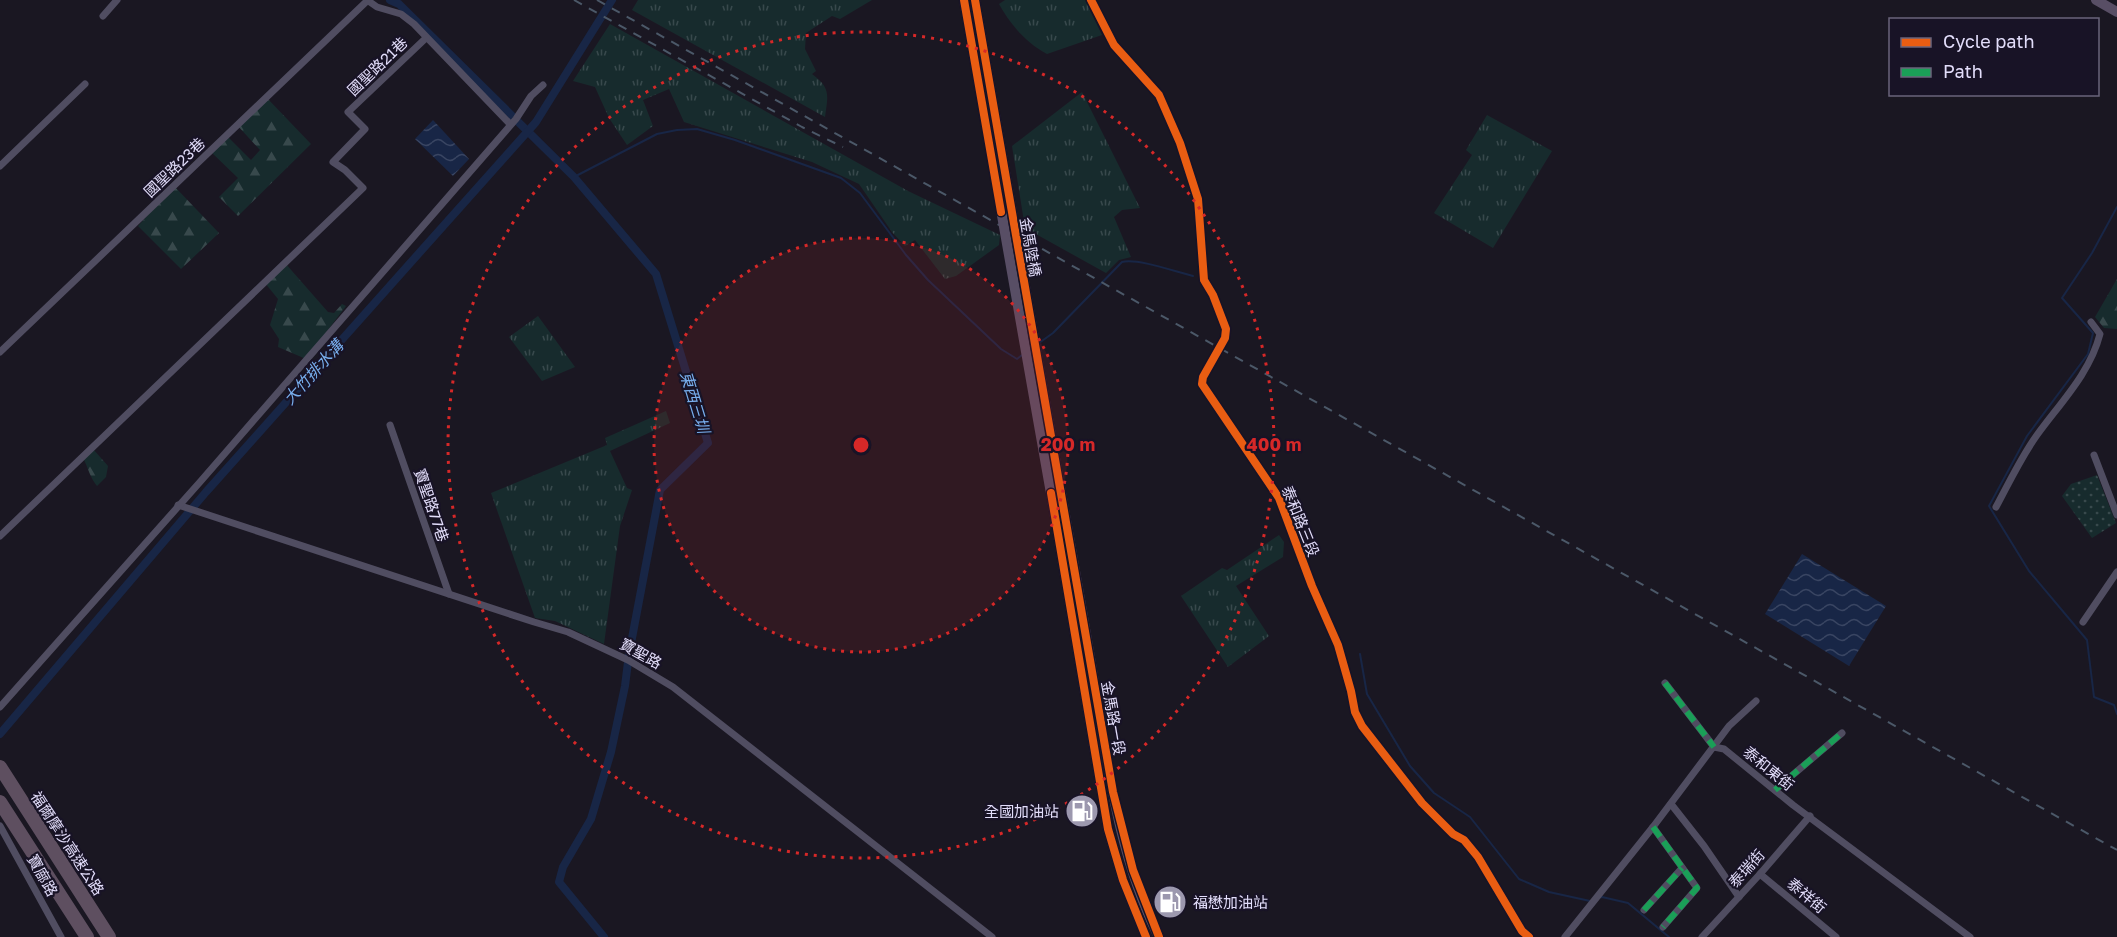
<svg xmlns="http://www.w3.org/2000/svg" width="2117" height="937" font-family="'Golos Text','Noto Sans TC',sans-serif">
  <defs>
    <pattern id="grass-tufts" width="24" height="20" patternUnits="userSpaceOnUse" patternTransform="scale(1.5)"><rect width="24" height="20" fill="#172b2d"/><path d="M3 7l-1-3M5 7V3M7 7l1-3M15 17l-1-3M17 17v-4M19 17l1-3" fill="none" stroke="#38494c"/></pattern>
    <pattern id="forest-firs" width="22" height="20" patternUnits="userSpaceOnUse" patternTransform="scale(1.5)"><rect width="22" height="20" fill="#172b2d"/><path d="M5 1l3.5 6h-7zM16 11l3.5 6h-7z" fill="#38494c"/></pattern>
    <pattern id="garden-dots" width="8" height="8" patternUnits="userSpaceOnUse" patternTransform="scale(1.5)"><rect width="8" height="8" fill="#172b2d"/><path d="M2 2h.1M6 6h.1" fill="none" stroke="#38494c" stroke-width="1.8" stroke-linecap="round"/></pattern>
    <pattern id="water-waves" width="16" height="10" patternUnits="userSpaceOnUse" patternTransform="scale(1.5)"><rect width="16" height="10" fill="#182646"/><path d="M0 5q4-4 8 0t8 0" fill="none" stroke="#394562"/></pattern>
  </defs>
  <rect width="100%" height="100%" fill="#1a1722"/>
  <!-- grass -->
  <g fill="url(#grass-tufts)">
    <path d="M638,0H872L840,19L832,16L806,33L805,49L816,71L812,74C831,88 828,95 825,117L632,10Z"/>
    <path d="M1005,0H1085L1102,35L1047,54C1026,43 1010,24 999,4Z"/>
    <polygon points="610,24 908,191 1000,235 999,245 956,276 945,279 915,240 905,246 892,232 859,184 812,162 684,122 669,89 643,100 653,126 627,145 609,118 595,87 573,81"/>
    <polygon points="1082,92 1140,208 1122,210 1114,217 1131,257 1119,260 1106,273 1025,228 1012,146"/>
    <polygon points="1487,115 1552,151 1493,248 1434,213 1472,155 1466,150"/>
    <polygon points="538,316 575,367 542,381 509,337"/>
    <polygon points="666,411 670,423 610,451 627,488 632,490 620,526 604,644 555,621 535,618 491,493 607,445 605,438"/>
    <polygon points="1279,535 1284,542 1283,557 1236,586 1269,636 1228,667 1181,596 1222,568 1227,570"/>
  </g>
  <!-- forest -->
  <g fill="url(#forest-firs)">
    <polygon points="266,97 311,144 238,216 219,197 238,178 210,151 226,135 251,160 260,150 237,125"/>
    <polygon points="174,186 219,233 181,269 138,226"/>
    <polygon points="285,263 328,312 334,313 342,304 346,306 306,359 278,347 279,339 270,325 278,299 265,283"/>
    <polygon points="2117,279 2117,329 2104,328 2095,317"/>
    <path d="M93,449L108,466L106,477L97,486C90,478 88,467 83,458Z"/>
  </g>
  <!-- garden -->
  <polygon fill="url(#garden-dots)" points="2097,475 2116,523 2092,538 2062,496 2071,484"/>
  <!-- water -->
  <g fill="url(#water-waves)">
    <polygon points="433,120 469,159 453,176 415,139"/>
    <polygon points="1802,554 1886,606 1849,666 1765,614"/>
  </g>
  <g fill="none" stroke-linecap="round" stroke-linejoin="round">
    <!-- stream -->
    <g stroke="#182646" stroke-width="2">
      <polyline points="574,177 657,134 677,130 697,129 735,140 841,178 860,193 906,255 928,280 1001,349 1017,359 1022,355"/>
      <polyline points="2117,207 2092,253 2062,298 2093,333 2088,354 2027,436 1989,506 2029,571 2087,640 2094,697 2114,705 2117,714"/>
      <path d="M1039,343L1053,333L1122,262C1138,258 1176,272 1193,276"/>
      <polyline points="1360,654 1367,694 1410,766 1434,793 1470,817 1519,879 1549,892 1590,901"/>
      <polyline points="1598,898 1602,897 1628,903 1669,937"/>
    </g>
    <!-- canal -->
    <g stroke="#182646" stroke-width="8">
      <polyline points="390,0 399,4 574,177 656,274 708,443 660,490 629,654 625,686 611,752 591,819 563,867 559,882 604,937"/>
      <polyline points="0,734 206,492 536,122 612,0"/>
    </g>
    <!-- street -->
    <g stroke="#504d61" stroke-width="7">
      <polyline points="367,0 377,7 401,14 414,24 510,124"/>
      <polyline points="1091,0 1114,45 1159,95 1180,143 1198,199 1204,280 1213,295 1226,329 1225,338 1203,377 1202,384 1279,498 1312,586 1338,645 1351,691 1355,712 1362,726 1422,803 1453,834 1464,840 1478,857 1522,931 1529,937"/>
      <polyline points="103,16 117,0"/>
      <polyline points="0,166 85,84"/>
      <polyline points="0,352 367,1"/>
      <polyline points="390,425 449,594"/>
      <polyline points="2094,455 2117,515"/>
      <polyline points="178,505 534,622 568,632 628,660 673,687 992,937"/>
      <path d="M1996,507C2009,483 2021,457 2037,435C2061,402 2090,373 2100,334L2091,322"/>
      <polyline points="0,536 363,188 345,170 333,162 365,129 348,112 426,38"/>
      <polyline points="2083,622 2117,572"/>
      <polyline points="1665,683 1714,747"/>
      <polyline points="0,707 200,482 516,119 531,96 543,85"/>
      <polyline points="1714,747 1724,749 1793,805 1970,937"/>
      <polyline points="1775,790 1842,733"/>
      <polyline points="1671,804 1704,846 1739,897"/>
      <polyline points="0,826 61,937"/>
      <polyline points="1653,827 1697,888 1663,927"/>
      <polyline points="1760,874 1836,937"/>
      <polyline points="1644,910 1682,868"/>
      <polyline points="1565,937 1653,827 1729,726 1756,701"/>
      <polyline points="1702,937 1760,874 1810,816"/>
    </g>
    <!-- primary -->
    <g stroke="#584e65" stroke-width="10">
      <polyline points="2096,0 2117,12"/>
      <path d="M1062,498C1074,565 1086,632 1097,700C1110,780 1122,864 1159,937"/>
      <polyline points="1052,499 1108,829 1123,880 1146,937"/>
    </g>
    <!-- highway -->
    <g stroke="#5e4f60" stroke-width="14">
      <polyline points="0,767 109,937"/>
      <polyline points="0,802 87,937"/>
    </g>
    <!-- rail -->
    <g stroke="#4b5868" stroke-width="2" stroke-dasharray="9 8" stroke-linecap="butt">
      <polyline points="574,0 802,127 843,147"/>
      <polyline points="597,0 2117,850"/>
    </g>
    <!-- primary-bridge -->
    <g stroke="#584e65" stroke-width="10">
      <polyline points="964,0 1052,499"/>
      <polyline points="975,0 1062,498"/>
    </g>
    <!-- quiet -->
    <g stroke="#1a9f57" stroke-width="6" stroke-dasharray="12 6" stroke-linecap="butt">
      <polyline points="1665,683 1714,747"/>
      <polyline points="1775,790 1842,733"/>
      <polyline points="1653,827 1697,888 1663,927"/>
      <polyline points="1644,910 1682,868"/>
    </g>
    <!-- cycleway casing -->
    <g stroke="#181326" stroke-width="11">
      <g id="cycleway">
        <polyline points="964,0 1001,212"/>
        <polyline points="975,0 1113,792 1133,870 1159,937"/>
        <polyline points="1091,0 1114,45 1159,95 1180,143 1198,199 1204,280 1213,295 1226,329 1225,338 1203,377 1202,384 1279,498 1312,586 1338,645 1351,691 1355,712 1362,726 1422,803 1453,834 1464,840 1478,857 1522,931 1529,937"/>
        <polyline points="1051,493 1108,829 1123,880 1146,937"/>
      </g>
    </g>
    <!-- cycleway -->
    <use href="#cycleway" stroke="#e95d12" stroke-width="8"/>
  </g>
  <!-- distance rings -->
  <circle cx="861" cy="445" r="207" fill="#d62828" fill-opacity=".12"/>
  <g fill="none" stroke="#d62828" stroke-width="3" stroke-dasharray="3 6">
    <circle cx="861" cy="445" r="207"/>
    <circle cx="861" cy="445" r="413"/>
  </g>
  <!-- icons -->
  <defs>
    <g id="fuel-disc" transform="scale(1.725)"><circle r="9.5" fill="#9c98ae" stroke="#181326"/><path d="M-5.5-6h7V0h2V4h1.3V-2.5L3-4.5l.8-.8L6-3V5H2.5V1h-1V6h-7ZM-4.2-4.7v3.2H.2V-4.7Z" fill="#fff"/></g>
  </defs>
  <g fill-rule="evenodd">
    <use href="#fuel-disc" x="1082" y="811"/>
    <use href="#fuel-disc" x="1170" y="902"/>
  </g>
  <g text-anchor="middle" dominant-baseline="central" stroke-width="4.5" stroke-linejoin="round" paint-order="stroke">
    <!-- street labels -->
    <g font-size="15" fill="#e2ddfa" stroke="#181326">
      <text transform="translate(377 66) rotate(-44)">國聖路21巷</text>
      <text transform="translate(174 167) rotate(-44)">國聖路23巷</text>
      <text transform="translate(1031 247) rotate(80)">金馬陸橋</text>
      <text transform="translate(432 505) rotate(71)">寶聖路77巷</text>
      <text transform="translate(1301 521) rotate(68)">泰和路三段</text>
      <text transform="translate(641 653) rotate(29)">寶聖路</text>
      <text transform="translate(1114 718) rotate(80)">金馬路一段</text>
      <text transform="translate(1769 768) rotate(39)">泰和東街</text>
      <text transform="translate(68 843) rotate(57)">福爾摩沙高速公路</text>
      <text transform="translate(1746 868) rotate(-48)">泰瑞街</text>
      <text transform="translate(43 875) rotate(61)">寶廍路</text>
      <text transform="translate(1807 895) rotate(40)">泰祥街</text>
    </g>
    <!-- poi labels -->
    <g font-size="15" fill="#e2ddfa" stroke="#181326" text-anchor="end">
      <text x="1059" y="811">全國加油站</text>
      <text x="1193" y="902" text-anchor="start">福懋加油站</text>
    </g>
    <!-- water labels -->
    <g font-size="16" font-style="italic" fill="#78aeed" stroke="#181326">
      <text transform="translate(313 372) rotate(-48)">大竹排水溝</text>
      <text transform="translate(695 402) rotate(73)">東西三圳</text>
    </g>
  </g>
  <circle cx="861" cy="445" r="9" fill="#d62828" stroke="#181326" stroke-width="3"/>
  <g font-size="18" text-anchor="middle" font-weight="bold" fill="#d62828" stroke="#181326" stroke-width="4.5" stroke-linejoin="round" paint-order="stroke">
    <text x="1068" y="451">200 m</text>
    <text x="1274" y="451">400 m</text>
  </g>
  <!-- legend -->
  <rect x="1889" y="18" width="210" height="78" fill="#181326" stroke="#69647b" stroke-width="1.5"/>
  <rect x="1901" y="38" width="30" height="9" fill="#e95d12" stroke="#69647b" stroke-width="1.5"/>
  <text x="1943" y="48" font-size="18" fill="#e2ddfa">Cycle path</text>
  <rect x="1901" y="68" width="30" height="9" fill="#1a9f57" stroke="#69647b" stroke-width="1.5"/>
  <text x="1943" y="78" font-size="18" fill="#e2ddfa">Path</text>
</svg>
